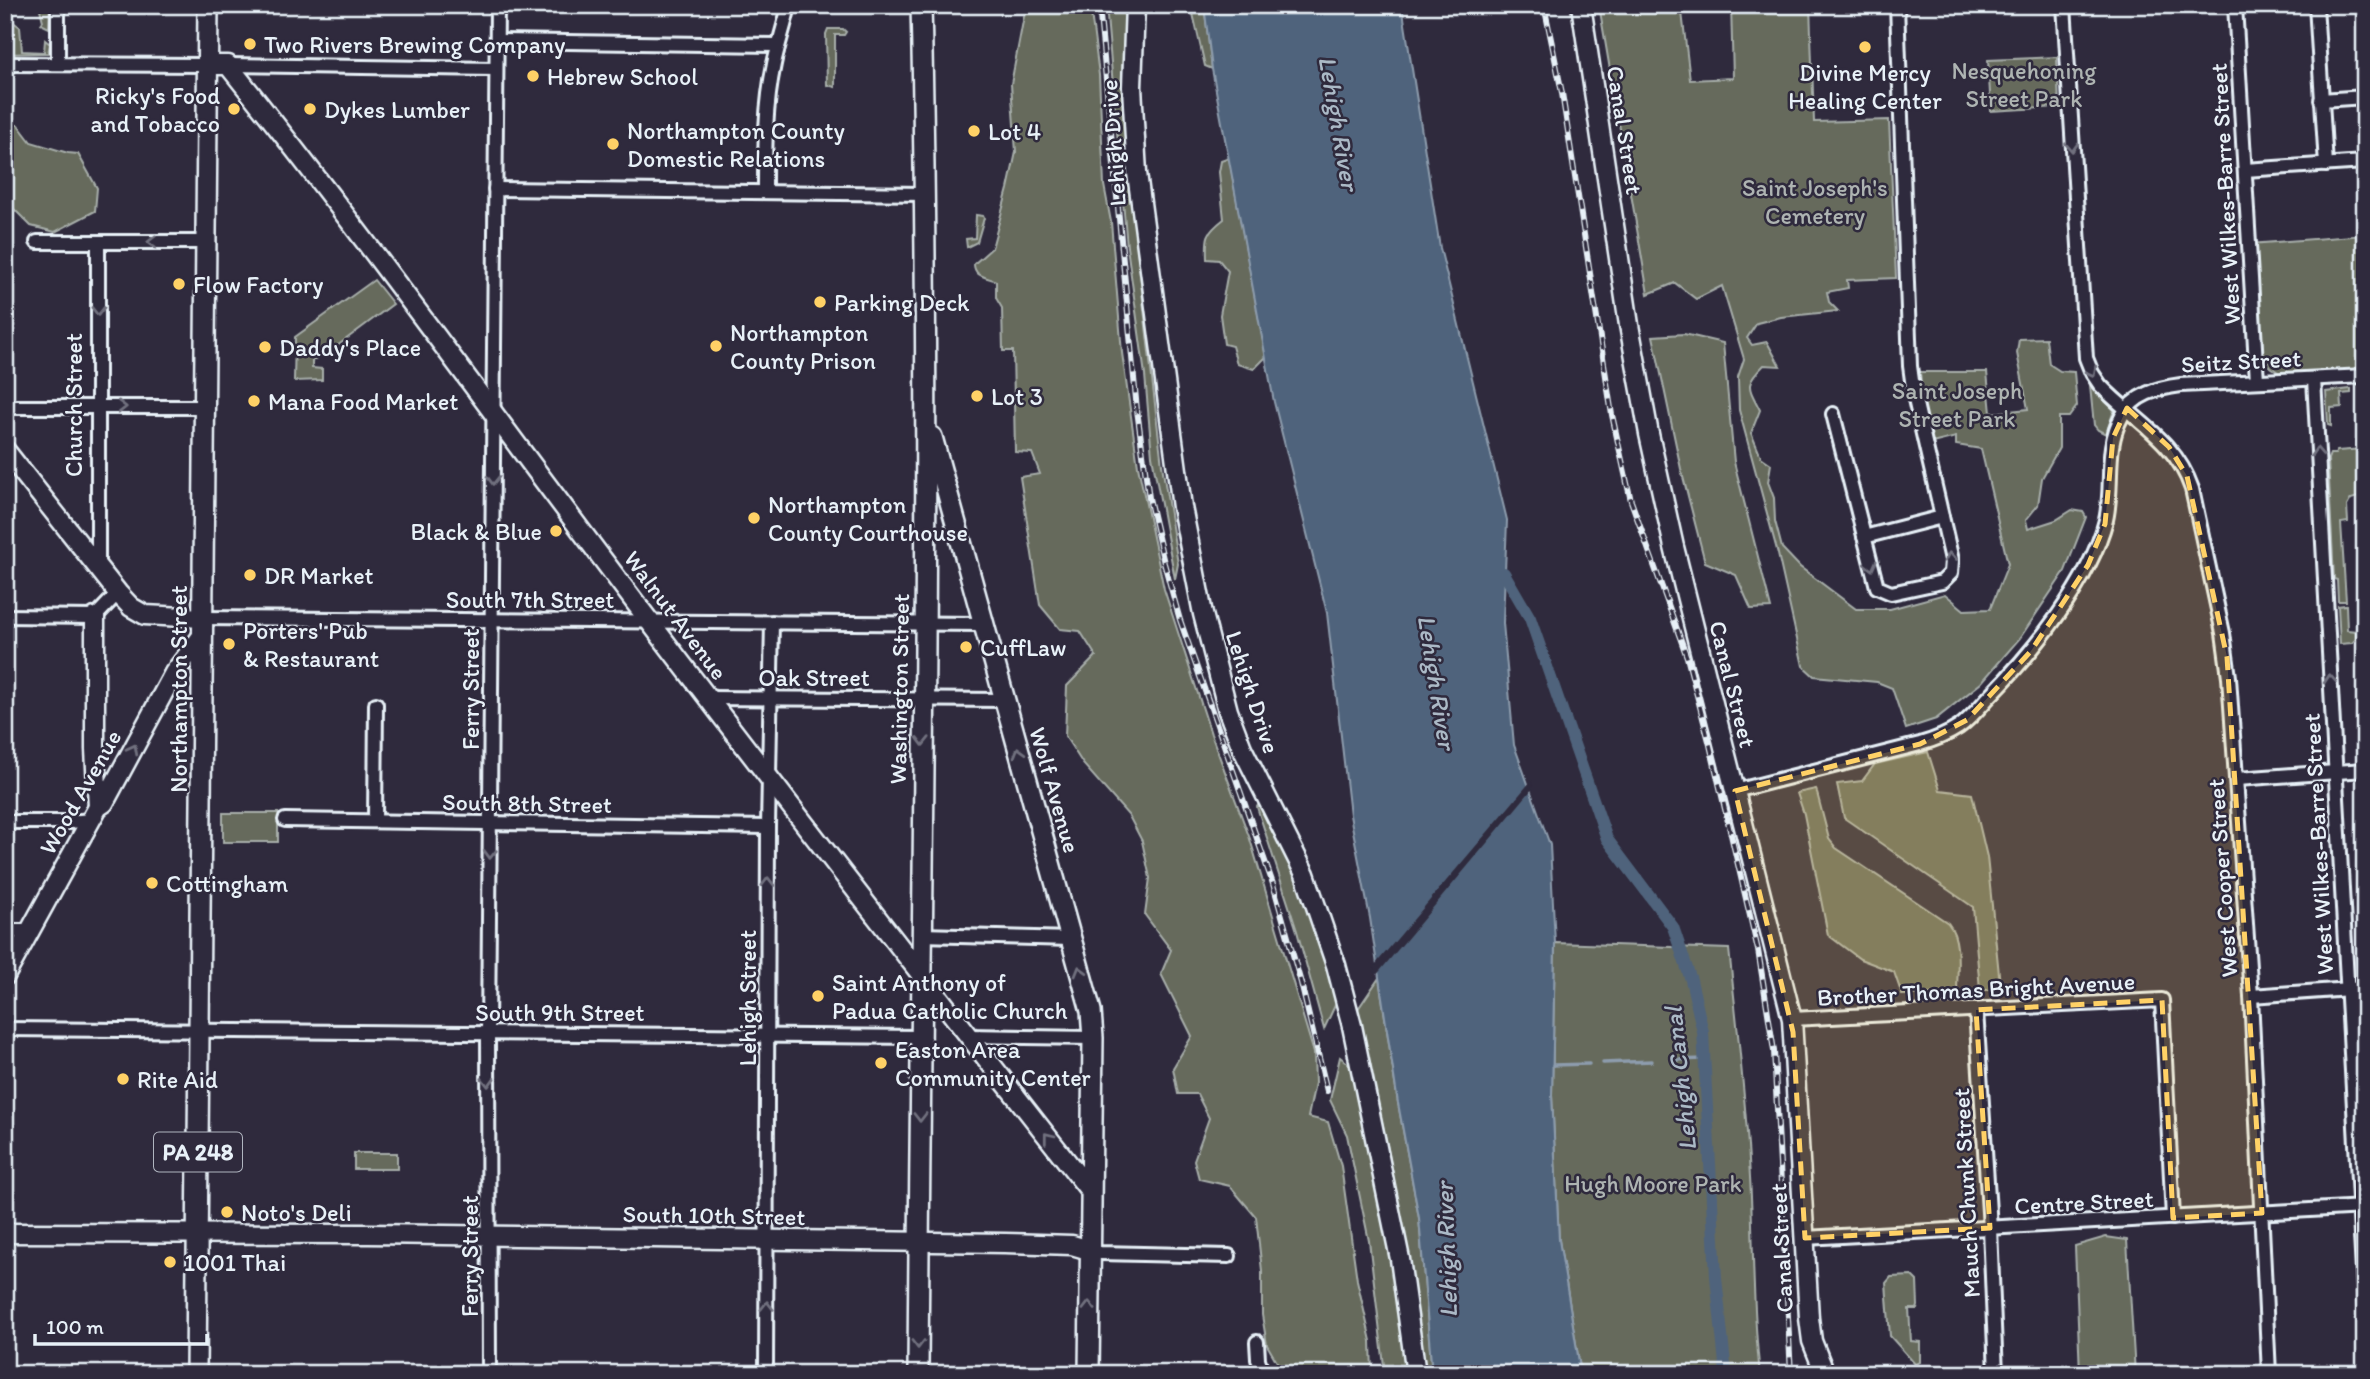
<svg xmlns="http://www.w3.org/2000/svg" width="2370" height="1379" font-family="Itim,sans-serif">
  <rect width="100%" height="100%" fill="#2f2a3d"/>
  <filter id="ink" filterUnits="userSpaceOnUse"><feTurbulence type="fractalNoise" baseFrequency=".0143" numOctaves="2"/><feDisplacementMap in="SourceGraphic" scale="14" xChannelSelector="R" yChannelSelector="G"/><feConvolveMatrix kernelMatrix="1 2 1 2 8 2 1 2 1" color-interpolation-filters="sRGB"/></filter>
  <g filter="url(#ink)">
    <!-- green -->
    <g fill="#666a5c" stroke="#a7aeaa" stroke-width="2">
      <polygon points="39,5 50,5 49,28 41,24 43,21"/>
      <path d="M1033,5H1090L1099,75L1104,185L1111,222L1122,353L1138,466L1164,589L1211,734L1250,839L1314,1053L1315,1083L1308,1117L1328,1122L1341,1166L1357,1280L1371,1341L1372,1374H1284L1267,1345L1262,1315V1271L1256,1217L1230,1186L1199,1179L1194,1160L1209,1118L1197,1094H1178L1173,1068L1192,1036L1161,974L1171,950L1145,915L1150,878L1142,841L1129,816L1083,764L1065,736L1067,686L1096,656L1080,631L1060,629L1040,605L1020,477L1040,474L1032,453L1015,452L1013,351H1003L1002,308L996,298V281C987,277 974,277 974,264L992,248L1008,189L1016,152L1011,84L1024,16Z"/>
      <polygon points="1106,5 1125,5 1123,86 1129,178 1162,465 1178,564 1175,579 1152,456 1145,375 1127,247"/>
      <polygon points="1191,5 1204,5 1212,69 1205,66"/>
      <path d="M1599,5H1691L1682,12L1690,80L1733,78L1731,5H1810L1814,122L1889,120L1896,278L1847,280L1848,288L1827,292L1829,302L1838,311L1781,317L1757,323L1747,338L1752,345L1767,342L1780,366L1764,365C1744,385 1748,386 1760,410L1751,433L1761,457L1771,464L1768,482L1774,498L1775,521L1782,548L1800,567L1856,609H1890L1945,594L1964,610L1990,609L2008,564L1981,449L1956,445V437L1932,443L1923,402L1920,372H1987L1991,413L2028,409L2017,353L2019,339L2046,338L2049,364L2060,371L2074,372L2077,406L2069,417H2059V448L2042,478L2038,505L2026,520L2028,529L2056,520L2072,510L2083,512L2086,517L2065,571L2020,638L1981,683L1936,719L1906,729L1892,688L1877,682L1814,676L1803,666L1778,554L1739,410L1738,377L1744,359L1722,286L1696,299L1675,283L1648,294Z"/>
      <polygon points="5,16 20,27 22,51 44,52 45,40 50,44 48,53 5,54"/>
      <polygon points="828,29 843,29 846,32 844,35 835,35 835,87 827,85 826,34"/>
      <polygon points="2057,57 2059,107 1991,111 1988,60"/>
      <polygon points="5,125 18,125 31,142 68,153 78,154 97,188 95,211 55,232 31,226 13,208 5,208"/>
      <path d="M1229,158L1266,357L1254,369L1237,364L1232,346L1224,344L1220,315L1228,271L1219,260L1207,259C1206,236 1206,233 1224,219L1219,172L1221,161Z"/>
      <polygon points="976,215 983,216 984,218 977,242 967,247 966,239 975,238"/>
      <polygon points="2365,235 2365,376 2282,375 2271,367 2256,346 2250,244"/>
      <polygon points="374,280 393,304 337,346 312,361 312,368 322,369 322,380 294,381 295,337"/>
      <polygon points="5,334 12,334 11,376 5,376"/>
      <polygon points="1684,334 1723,343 1734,462 1771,608 1751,609 1736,575 1705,562 1681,469 1653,336"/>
      <polygon points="2090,386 2114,410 2106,434 2098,430 2094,425"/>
      <polygon points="2351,389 2351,393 2341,394 2342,407 2331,408 2331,426 2328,425 2326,392"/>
      <polygon points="2363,440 2365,440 2365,495 2351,499 2347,506 2348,522 2341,523 2346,601 2338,601 2337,580 2334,579 2328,459 2330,454 2335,454 2337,451 2363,449"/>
      <polygon points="2346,605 2347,630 2356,631 2356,639 2352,643 2340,644 2338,606"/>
      <polygon points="1928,752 1940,790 1972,794 1987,857 2000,984 1998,990 1980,990 1973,907 1844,818 1837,784 1862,781 1875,764"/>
      <path d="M1816,789L1829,839L1836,848L1948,923C1962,940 1957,972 1957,993L1902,995L1894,972L1860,959L1828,935L1804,814L1797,793Z"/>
      <polygon points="1260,802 1301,882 1338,999 1324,1029 1297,931 1257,807"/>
      <rect x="223" y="813" width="55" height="29"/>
      <path d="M1555,943L1729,949C1737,1025 1746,1101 1750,1177C1754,1243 1752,1308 1760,1374H1581L1559,1240L1552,1095Z"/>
      <path d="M1379,978L1398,1103L1419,1218L1432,1374H1423C1416,1295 1402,1217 1386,1140C1377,1096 1364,1054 1358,1009Z"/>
      <polygon points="1340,1057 1354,1068 1400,1302 1407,1374 1385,1374 1369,1241 1347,1135 1330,1100"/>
      <rect x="354" y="1153" width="43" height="16"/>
      <polygon points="2106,1237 2127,1240 2135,1374 2080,1374 2075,1246"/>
      <polygon points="1912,1276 1917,1281 1918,1306 1917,1309 1909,1309 1911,1341 1920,1342 1920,1362 1915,1364 1890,1336 1886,1283 1891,1277"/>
    </g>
    <!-- water -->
    <polygon fill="#50647b" stroke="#8d9cad" stroke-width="2" points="1204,5 1402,5 1440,248 1507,520 1503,623 1514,745 1550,845 1555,943 1552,1095 1559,1240 1581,1374 1432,1374 1419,1218 1398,1103 1370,918 1350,815 1327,613 1274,402 1212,69"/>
    <!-- pier -->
    <polygon fill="#2f2a3d" points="1531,781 1533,788 1375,977 1374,966"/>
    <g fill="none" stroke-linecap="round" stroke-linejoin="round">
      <!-- stream -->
      <g stroke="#8d9cad" stroke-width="3.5">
        <polyline points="1674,1060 1704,1059"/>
        <polyline points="1603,1063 1652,1061"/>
        <polyline points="1553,1065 1589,1064"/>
      </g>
      <!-- canal -->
      <polyline stroke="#50647b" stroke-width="12" points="1504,573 1530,618 1607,839 1673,927 1691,980 1703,1032 1716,1277 1726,1374"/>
      <!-- street casing -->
      <g stroke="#e8f1f8" stroke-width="18">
        <g id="street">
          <polyline points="58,5 58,64"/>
          <path d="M2064,5L2086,358L2092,373L2100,385C2134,421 2175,439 2192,489L2223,633L2229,677L2251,996L2269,1374"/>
          <polyline points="2235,5 2257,381"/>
          <polyline points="2316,5 2326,165"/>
          <polyline points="497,41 778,45"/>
          <polyline points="5,64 207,65"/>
          <polyline points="228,65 496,69"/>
          <polyline points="2321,100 2365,97"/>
          <polyline points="2245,170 2365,162"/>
          <polyline points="495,189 925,194"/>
          <path d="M765,191C765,149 765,106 774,64C778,44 785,25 789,5"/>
          <polyline points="37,242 206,242"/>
          <polyline points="98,243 98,567"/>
          <polyline points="2314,379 2365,1308"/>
          <polyline points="5,407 204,407"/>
          <polyline points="1833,414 1877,587 1891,593 1942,582 1951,573 1952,560 1914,395 1910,366 1897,5"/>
          <polyline points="1864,537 1942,517"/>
          <polyline points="5,616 95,617 118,593"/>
          <polyline points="203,618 983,624"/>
          <polyline points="709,698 1004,700"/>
          <polyline points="2237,779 2365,770"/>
          <path d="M1735,791L1920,744C1934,740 1947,735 1959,727C1970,719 1980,707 1989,697C2033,652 2090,582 2106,520C2114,485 2104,448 2122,416C2134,394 2158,388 2181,385L2365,376"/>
          <polyline points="285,820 768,827"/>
          <polyline points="375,821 376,704"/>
          <polyline points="5,822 70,822 91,820"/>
          <polyline points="5,931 30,931"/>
          <polyline points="921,935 1071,939"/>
          <polyline points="2251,996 2365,988"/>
          <polyline points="1976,1010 1990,1228 1996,1374"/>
          <polyline points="1792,1019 2162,1000 2173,1218"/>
          <polyline points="5,1029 920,1037"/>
          <polyline points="968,1036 1093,1038"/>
          <polyline points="1805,1238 2365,1207"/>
          <polyline points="1089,1250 1100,1253 1229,1256"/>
          <polyline points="1257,1342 1258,1359 1263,1374"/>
          <polyline points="489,1374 488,1034 497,5"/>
          <polyline points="766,1374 768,827 772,622"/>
        </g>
      </g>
      <!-- secondary casing -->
      <g stroke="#e8f1f8" stroke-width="23">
        <g id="secondary">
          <polyline points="1135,5 1132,87 1137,173 1182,507 1203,614 1228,711 1242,748 1305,874 1336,965 1352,1026 1400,1259 1416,1374"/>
          <polyline points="1581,5 1629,325 1649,434 1674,547 1792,1019 1809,1318 1812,1341 1825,1374"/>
          <path d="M207,65H228C374,247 509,437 650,622C795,813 942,1002 1090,1191"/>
          <polyline points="5,450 118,593 131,607 145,615 203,618"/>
          <polyline points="95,617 95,749 98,807"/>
          <polyline points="5,976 98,807 104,803 174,673 202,636"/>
          <polyline points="5,1233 369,1234 1005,1243 1072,1245 1089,1250"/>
        </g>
      </g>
      <!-- primary casing -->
      <g stroke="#e8f1f8" stroke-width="24">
        <g id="primary">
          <polyline points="932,437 1091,1011 1093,1038 1089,1374"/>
          <polyline points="196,1374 208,5"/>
          <path d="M918,1374C921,918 932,461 921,5"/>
        </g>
      </g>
      <!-- street -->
      <use href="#street" stroke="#2f2a3d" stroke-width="12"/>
      <!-- secondary -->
      <use href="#secondary" stroke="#2f2a3d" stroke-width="18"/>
      <!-- primary -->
      <use href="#primary" stroke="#2f2a3d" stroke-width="19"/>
      <!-- rail casing -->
      <g stroke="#e8f1f8" stroke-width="6">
        <g id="rail">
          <polyline points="1099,5 1137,410 1149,498 1164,563 1180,620 1273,884 1301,983 1327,1091"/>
          <polyline points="1544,5 1562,93 1612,415 1631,501 1687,657 1710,745 1758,950 1774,1051 1791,1374"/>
        </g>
      </g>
      <!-- rail -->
      <use href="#rail" stroke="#2f2a3d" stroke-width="3.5" stroke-dasharray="10" stroke-linecap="butt"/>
    </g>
    <!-- one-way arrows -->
    <defs><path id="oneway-chevron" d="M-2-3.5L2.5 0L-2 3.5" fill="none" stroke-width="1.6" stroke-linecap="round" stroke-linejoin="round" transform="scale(1.75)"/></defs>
    <g stroke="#70707e">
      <use href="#oneway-chevron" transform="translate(2072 147) rotate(87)"/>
      <use href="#oneway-chevron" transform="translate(152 242) rotate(180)"/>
      <use href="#oneway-chevron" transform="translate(98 311) rotate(90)"/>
      <use href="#oneway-chevron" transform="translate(2092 372) rotate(62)"/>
      <use href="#oneway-chevron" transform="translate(122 407)"/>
      <use href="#oneway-chevron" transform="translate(2317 452) rotate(-93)"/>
      <use href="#oneway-chevron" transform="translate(493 480) rotate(91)"/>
      <use href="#oneway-chevron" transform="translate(1950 557) rotate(-99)"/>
      <use href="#oneway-chevron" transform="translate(1871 566) rotate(76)"/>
      <use href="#oneway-chevron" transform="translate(2330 679) rotate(-94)"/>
      <use href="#oneway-chevron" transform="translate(923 741) rotate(91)"/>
      <use href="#oneway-chevron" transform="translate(133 749) rotate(-62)"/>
      <use href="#oneway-chevron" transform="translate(1019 752) rotate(-106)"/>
      <use href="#oneway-chevron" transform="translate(490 854) rotate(91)"/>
      <use href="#oneway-chevron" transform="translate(768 882) rotate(-90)"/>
      <use href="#oneway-chevron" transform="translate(1080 971) rotate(-106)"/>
      <use href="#oneway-chevron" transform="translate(488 1082) rotate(89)"/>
      <use href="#oneway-chevron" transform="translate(920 1117) rotate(90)"/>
      <use href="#oneway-chevron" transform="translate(1048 1137) rotate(-128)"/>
      <use href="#oneway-chevron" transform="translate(767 1306) rotate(-90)"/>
      <use href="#oneway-chevron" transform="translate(1089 1306) rotate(-90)"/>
      <use href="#oneway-chevron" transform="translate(918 1344) rotate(90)"/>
    </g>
  </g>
  <!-- marked area -->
  <path fill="#ffd166" fill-opacity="0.2" stroke="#ffd166" stroke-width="5" stroke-dasharray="14 9" stroke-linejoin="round" d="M2127,408L2169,447L2187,476L2227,657L2262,1213L2173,1218L2162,1000L1976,1010L1990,1228L1805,1238L1793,1032L1735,791L1920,744L1967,720L2031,651L2088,565L2105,524L2113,438Z"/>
  <!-- markers -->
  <g fill="#ffd166" stroke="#2f2a3d" stroke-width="2.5">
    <circle cx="250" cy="44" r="7"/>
    <circle cx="1865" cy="47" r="7"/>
    <circle cx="533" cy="76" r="7"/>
    <circle cx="234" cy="109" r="7"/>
    <circle cx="310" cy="109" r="7"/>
    <circle cx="974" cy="131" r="7"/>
    <circle cx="613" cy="144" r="7"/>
    <circle cx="179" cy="284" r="7"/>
    <circle cx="820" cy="302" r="7"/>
    <circle cx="716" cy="346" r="7"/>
    <circle cx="265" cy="347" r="7"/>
    <circle cx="977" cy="396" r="7"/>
    <circle cx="254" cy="401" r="7"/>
    <circle cx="754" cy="518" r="7"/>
    <circle cx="556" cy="531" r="7"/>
    <circle cx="250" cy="575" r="7"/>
    <circle cx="229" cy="644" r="7"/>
    <circle cx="966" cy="647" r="7"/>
    <circle cx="152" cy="883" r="7"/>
    <circle cx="818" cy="996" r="7"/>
    <circle cx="881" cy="1063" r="7"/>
    <circle cx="123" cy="1079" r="7"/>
    <circle cx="227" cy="1212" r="7"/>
    <circle cx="170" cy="1262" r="7"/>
  </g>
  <g text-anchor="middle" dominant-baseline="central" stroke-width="5" stroke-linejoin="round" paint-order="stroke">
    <!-- shield labels -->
    <rect fill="#2f2a3d" stroke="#b0b5c0" stroke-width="2" x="154" y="1132.5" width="88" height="39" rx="5"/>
    <g font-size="23" font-weight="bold" fill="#e8f1f8">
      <text x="198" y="1152">PA 248</text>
    </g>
    <!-- poi labels -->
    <g font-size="24" fill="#e8f1f8" stroke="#2f2a3d" text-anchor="start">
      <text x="264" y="44">Two Rivers Brewing Company</text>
      <text x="1865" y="72" text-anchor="middle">Divine Mercy<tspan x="1865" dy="28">Healing Center</tspan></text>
      <text x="547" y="76">Hebrew School</text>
      <text x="220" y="95" text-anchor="end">Ricky's Food<tspan x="220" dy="28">and Tobacco</tspan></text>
      <text x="324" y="109">Dykes Lumber</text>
      <text x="627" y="130">Northampton County<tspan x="627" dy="28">Domestic Relations</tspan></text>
      <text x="988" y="131">Lot 4</text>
      <text x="193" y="284">Flow Factory</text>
      <text x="834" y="302">Parking Deck</text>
      <text x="730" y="332">Northampton<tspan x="730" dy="28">County Prison</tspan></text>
      <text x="279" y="347">Daddy's Place</text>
      <text x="991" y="396">Lot 3</text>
      <text x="268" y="401">Mana Food Market</text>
      <text x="768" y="504">Northampton<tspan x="768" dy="28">County Courthouse</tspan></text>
      <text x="542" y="531" text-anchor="end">Black &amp; Blue</text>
      <text x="264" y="575">DR Market</text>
      <text x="243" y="630">Porters' Pub<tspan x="243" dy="28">&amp; Restaurant</tspan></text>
      <text x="980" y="647">CuffLaw</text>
      <text x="166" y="883">Cottingham</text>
      <text x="832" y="982">Saint Anthony of<tspan x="832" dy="28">Padua Catholic Church</tspan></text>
      <text x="895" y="1049">Easton Area<tspan x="895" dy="28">Community Center</tspan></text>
      <text x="137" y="1079">Rite Aid</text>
      <text x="241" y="1212">Noto's Deli</text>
      <text x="184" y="1262">1001 Thai</text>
    </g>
    <!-- park labels -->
    <g font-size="24" fill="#aeb4b2" stroke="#2f2a3d">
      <text x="2024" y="70">Nesquehoning<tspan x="2024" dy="28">Street Park</tspan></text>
      <text x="1815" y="187">Saint Joseph's<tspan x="1815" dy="28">Cemetery</tspan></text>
      <text x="1957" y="390">Saint Joseph<tspan x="1957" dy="28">Street Park</tspan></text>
      <text x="1653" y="1183">Hugh Moore Park</text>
    </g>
    <!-- street labels -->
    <g font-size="24" fill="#e8f1f8" stroke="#2f2a3d">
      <text transform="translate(1625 130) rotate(81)">Canal Street</text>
      <text transform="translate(1113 143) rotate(-94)">Lehigh Drive</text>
      <text transform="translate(2225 194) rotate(-93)">West Wilkes-Barre Street</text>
      <text transform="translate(2241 361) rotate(-3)">Seitz Street</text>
      <text transform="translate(73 405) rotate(-90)">Church Street</text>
      <text x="530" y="599">South 7th Street</text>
      <text transform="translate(676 615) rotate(53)">Walnut Avenue</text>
      <text x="814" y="677">Oak Street</text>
      <text transform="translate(1733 684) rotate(76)">Canal Street</text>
      <text transform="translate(178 689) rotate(-90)">Northampton Street</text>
      <text transform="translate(470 689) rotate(-90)">Ferry Street</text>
      <text transform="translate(899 689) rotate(-89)">Washington Street</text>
      <text transform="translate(1253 692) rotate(72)">Lehigh Drive</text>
      <text transform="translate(1055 790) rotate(74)">Wolf Avenue</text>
      <text transform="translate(80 792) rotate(-60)">Wood Avenue</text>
      <text transform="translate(527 803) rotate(1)">South 8th Street</text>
      <text transform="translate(2318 844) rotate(-93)">West Wilkes-Barre Street</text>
      <text transform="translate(2222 878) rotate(-94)">West Cooper Street</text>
      <text transform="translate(1976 989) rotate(-3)">Brother Thomas Bright Avenue</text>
      <text transform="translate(747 998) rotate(-90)">Lehigh Street</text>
      <text x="560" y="1012">South 9th Street</text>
      <text transform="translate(1966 1193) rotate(-93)">Mauch Chunk Street</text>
      <text transform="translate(2084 1202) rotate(-3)">Centre Street</text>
      <text transform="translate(714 1215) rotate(1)">South 10th Street</text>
      <text transform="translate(1781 1248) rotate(-93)">Canal Street</text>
      <text transform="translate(469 1256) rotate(-90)">Ferry Street</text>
    </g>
    <!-- water labels -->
    <g font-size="26" font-style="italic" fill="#abb9c6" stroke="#2f2a3d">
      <text transform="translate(1339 123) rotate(80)">Lehigh River</text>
      <text transform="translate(1437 682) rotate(81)">Lehigh River</text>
      <text transform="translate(1680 1079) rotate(-96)">Lehigh Canal</text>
      <text transform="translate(1446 1250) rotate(-92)">Lehigh River</text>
    </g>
  </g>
  <!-- margin -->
  <rect width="2370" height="1379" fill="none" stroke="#2f2a3d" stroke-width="28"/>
  <rect x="14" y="14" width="2342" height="1351" fill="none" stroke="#e8f1f8" stroke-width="2.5" filter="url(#ink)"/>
  <!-- scale -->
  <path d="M35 1334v10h172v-10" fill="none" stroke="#e8f1f8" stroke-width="3.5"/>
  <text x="46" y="1334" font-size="21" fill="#e8f1f8" stroke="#2f2a3d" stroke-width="5" paint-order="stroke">100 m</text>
</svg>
